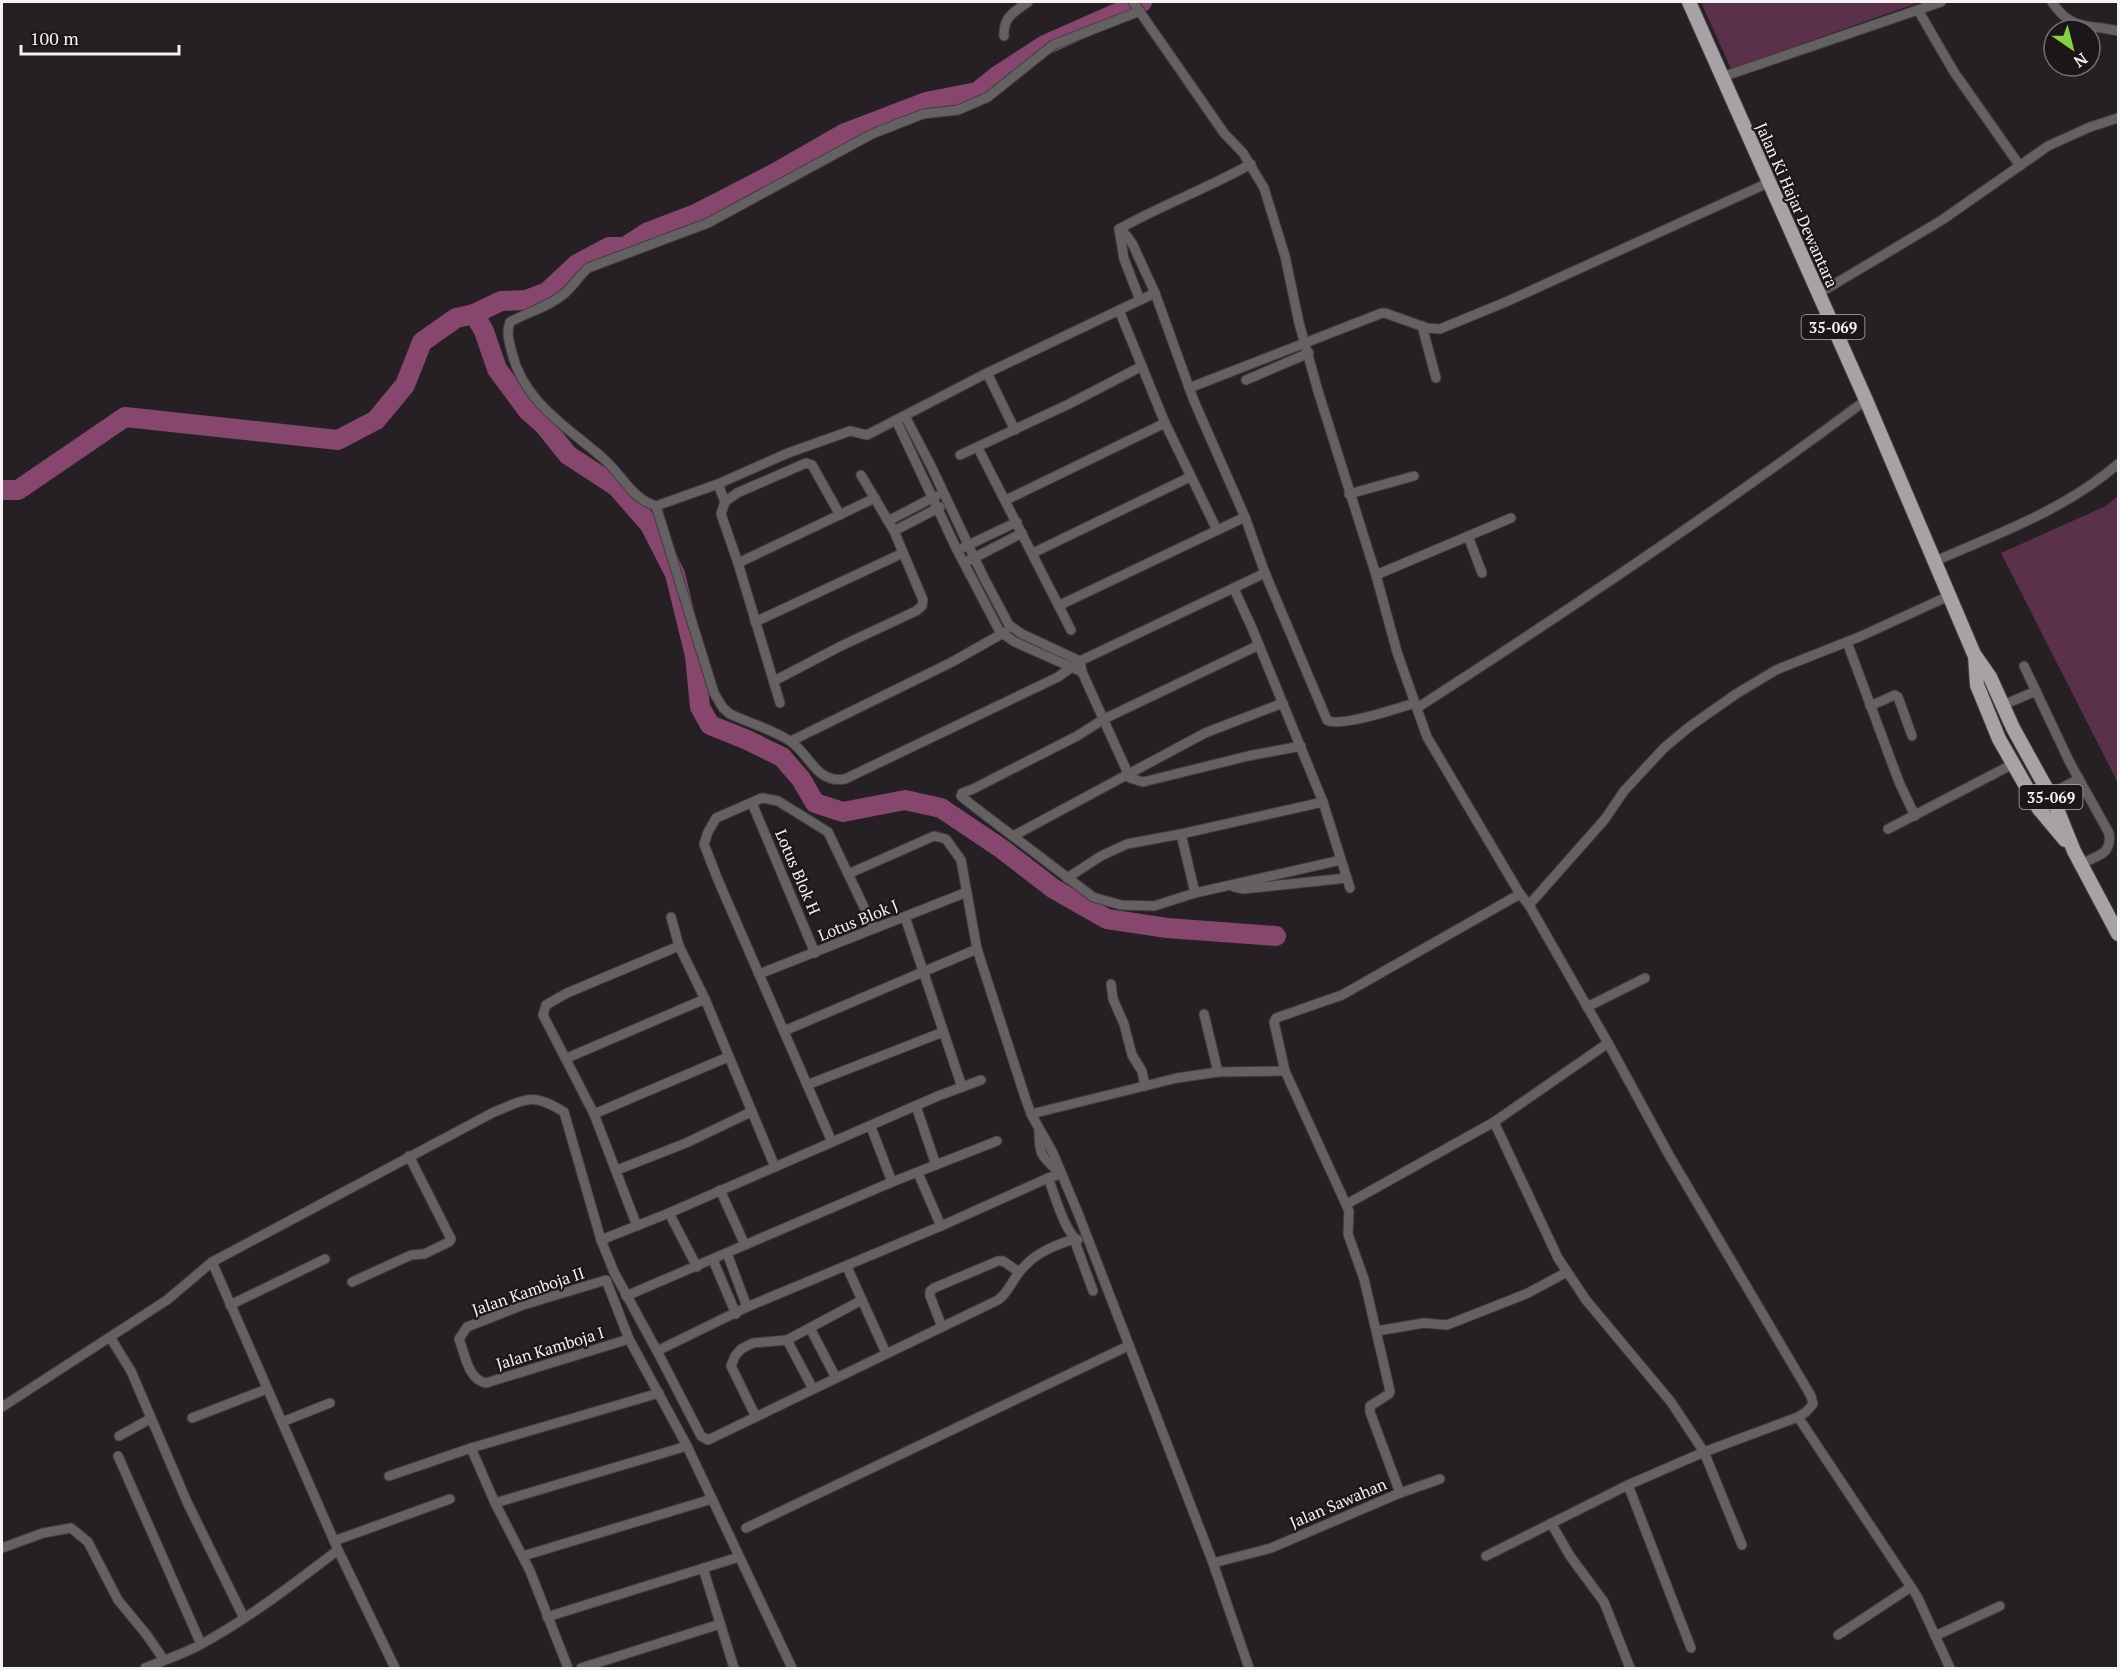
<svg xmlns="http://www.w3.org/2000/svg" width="2120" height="1670" font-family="'PT Serif',serif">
  <rect width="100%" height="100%" fill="#261f23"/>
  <!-- green -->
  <g fill="#5a304a">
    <polygon points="1701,2 1920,2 1731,69"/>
    <polygon points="2118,496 2118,783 2001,553 2106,506"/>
  </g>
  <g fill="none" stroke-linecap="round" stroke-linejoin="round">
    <!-- river -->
    <g stroke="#86466d" stroke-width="20">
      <polyline points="474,314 501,301 526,300 547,292 577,264 609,247 625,247 648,232 698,213 777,172 845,133 926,102 977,92 997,76 1045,45 1142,2"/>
      <polyline points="2,490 18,490 125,417 338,440 376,420 405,385 422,342 456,318 474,314 484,331 497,369 528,411 543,424 568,455 617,487 650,525 675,574 695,656 700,707 710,725 745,739 782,757 801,779 815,803 843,812 905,800 941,808 1002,849 1054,889 1107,919 1167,928 1276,936"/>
    </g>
    <!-- street casing -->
    <g stroke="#433c40" stroke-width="11">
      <g id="street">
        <polyline points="1133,2 1224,133 1243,153 1264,188 1285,256 1299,323 1318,391 1376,575 1397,652 1427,737 1520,894 1529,905"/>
        <path d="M2052,2C2071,31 2088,24 2118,31"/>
        <polyline points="1918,10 1954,72 2020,166"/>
        <path d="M1004,36C1003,17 1014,12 1028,2"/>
        <polyline points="1722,77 1941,2"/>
        <path d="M1251,164C1208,188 1162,205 1119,229L1127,236L1133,245L1155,293L1194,401L1245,517L1265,573L1327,720C1339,728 1399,708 1415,703"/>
        <polyline points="1119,229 1124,259 1140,300"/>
        <polyline points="1818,294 1942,220 2048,146 2090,127 2118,118"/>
        <polyline points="1119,310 1165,423 1217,530"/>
        <polyline points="1422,326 1436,378"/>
        <polyline points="987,373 1015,430"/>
        <polyline points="1246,380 1309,353"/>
        <polyline points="1189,388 1382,313 1385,313 1427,328 1440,329 1508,301 1770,182"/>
        <polyline points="905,416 931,466 983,576 1009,625 1022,634 1080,661"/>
        <polyline points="896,420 957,550 1000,632 1015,642 1082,672"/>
        <polyline points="978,448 1071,630"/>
        <polyline points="960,455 1069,404 1142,366"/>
        <polyline points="718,484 788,453 850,431 867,435 987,373 1155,293"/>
        <polyline points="1349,494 1414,476"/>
        <polyline points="1006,500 1165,423"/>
        <path d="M725,502L718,484L656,506C632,499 622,475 605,460C569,428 524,403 512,353C509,341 506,333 510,322C528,312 549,307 565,293C573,286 579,276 588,268L708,223L872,134L923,114L958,110L988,97L1053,45L1140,11"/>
        <path d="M656,506L714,693L723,708L730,714C749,723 772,729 790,741C810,754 816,784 845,779L1058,677L1080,661L1265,573"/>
        <polyline points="888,521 936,496"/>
        <polyline points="894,531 940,507"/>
        <polyline points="1468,536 1482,573"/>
        <polyline points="962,548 1017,522"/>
        <polyline points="1033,553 1190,477"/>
        <polyline points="968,561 1022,533"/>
        <path d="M1935,561C1998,534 2066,509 2118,464"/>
        <polyline points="738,563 875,498"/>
        <polyline points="1376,575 1511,518"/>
        <polyline points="1234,589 1252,628 1323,802 1350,888"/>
        <polyline points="1060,605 1245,517"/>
        <polyline points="755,622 903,553"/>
        <polyline points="1847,642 1899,782 1915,816"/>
        <polyline points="1081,666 1082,672 1130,778 1143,782 1248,756 1301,746"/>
        <path d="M2024,666L2070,763L2109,833C2112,855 2098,855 2081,864"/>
        <polyline points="774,681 841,646 916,611 922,606 923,600 894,531 861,475"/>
        <polyline points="780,703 738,563 721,514 725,502 737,493 806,463 812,465 840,515"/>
        <polyline points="2003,705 2036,691"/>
        <polyline points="1870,706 1895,695 1898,697 1912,736"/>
        <path d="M1417,708C1569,610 1721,508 1866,400"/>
        <polyline points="791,741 952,662 1005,632"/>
        <polyline points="2050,794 2079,779"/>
        <polyline points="752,803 815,953"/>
        <polyline points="1888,829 2013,764"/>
        <polyline points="1181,834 1195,893 1341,860"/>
        <polyline points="1013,836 1205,733 1283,703"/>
        <polyline points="848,874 934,836 946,839 961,860 977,949 1025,1097 1031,1114 1053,1153 1078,1213 1213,1563 1249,1668"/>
        <polyline points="1067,878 1101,856 1127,844 1181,834 1323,802"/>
        <polyline points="1234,887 1243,889 1347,878"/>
        <polyline points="1195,893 1154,906 1121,905 1093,897 972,805 961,796 962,793 973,789 1077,736 1104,719 1259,645"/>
        <polyline points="671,917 679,946 705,999 775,1167"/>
        <polyline points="905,917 962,1087"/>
        <polyline points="759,974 967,892"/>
        <polyline points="1111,984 1113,999 1124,1024 1132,1055 1142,1071 1145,1086"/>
        <polyline points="1587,1007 1645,978"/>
        <polyline points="1204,1014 1218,1072"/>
        <polyline points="784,1031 977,949"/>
        <polyline points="1608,1043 1669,1155 1811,1396 1813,1404 1806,1412 1798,1417"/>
        <polyline points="567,1058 705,999"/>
        <polyline points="807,1085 943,1032"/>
        <polyline points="916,1106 936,1165"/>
        <polyline points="594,1114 728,1057"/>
        <polyline points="1031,1114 1177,1078 1218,1072 1285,1071"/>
        <polyline points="871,1127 892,1182"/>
        <path d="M1039,1130C1039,1153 1040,1156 1058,1171"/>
        <polyline points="832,1142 718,880 704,844 708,832 716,818 762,798 778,801 828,832 874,928"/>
        <polyline points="617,1170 686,1143 751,1112"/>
        <polyline points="918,1173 941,1226"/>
        <path d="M1048,1178C1054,1192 1065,1234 1078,1240"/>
        <polyline points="720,1190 745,1245"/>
        <polyline points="1347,1204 1494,1122"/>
        <polyline points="669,1213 697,1267"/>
        <polyline points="637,1226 594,1114 543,1015 546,1005 567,993 679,946"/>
        <polyline points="601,1240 669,1213 938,1096 981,1080"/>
        <polyline points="727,1253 747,1307"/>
        <polyline points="713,1260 736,1314"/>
        <polyline points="212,1262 338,1550 395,1668"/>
        <polyline points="847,1267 886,1353"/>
        <polyline points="352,1282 411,1255 424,1254 449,1242 451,1239 409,1156"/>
        <polyline points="626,1296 892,1182 997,1141"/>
        <polyline points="230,1305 325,1259"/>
        <polyline points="942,1327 930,1296 930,1291 934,1288 998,1261 1003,1261 1019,1272"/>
        <polyline points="810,1328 836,1378"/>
        <polyline points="1377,1331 1424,1323 1447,1325 1528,1293 1567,1272"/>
        <polyline points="110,1337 131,1371 187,1502 244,1618"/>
        <path d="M629,1339L486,1383C468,1380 465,1354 459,1339L467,1327L523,1305L606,1280L629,1339L687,1446L792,1668"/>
        <polyline points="787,1340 813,1389"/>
        <path d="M657,1351L701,1436L708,1440L998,1300C1009,1292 1012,1280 1021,1270C1035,1253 1053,1246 1074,1239L1093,1291"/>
        <path d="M2,1407L167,1300L212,1262L494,1112C527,1099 532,1092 564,1112L601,1240L614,1272L657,1351L747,1307L941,1226L1048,1178L1061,1174"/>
        <polyline points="756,1417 731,1366 735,1356 741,1349 753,1343 787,1340 862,1300"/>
        <polyline points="192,1418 267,1389"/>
        <polyline points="282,1422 330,1403"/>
        <polyline points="119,1436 150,1419"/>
        <polyline points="471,1448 495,1503 530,1571 568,1668"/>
        <polyline points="118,1456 201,1644"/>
        <polyline points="389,1476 471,1448 659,1393"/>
        <polyline points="1628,1485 1691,1648"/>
        <polyline points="1400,1493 1440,1479"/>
        <polyline points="495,1503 687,1446"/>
        <polyline points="1551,1523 1570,1556 1604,1602 1630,1668"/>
        <polyline points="746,1528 1128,1346"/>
        <polyline points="334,1541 450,1499"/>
        <polyline points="2,1548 43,1533 71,1528 88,1542 118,1600 146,1634 164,1660"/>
        <polyline points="523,1556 712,1499"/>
        <polyline points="1486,1556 1628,1485 1704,1452 1742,1545"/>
        <polyline points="1213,1563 1271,1548 1400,1493 1370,1412 1370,1406 1389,1394 1390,1391 1364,1279 1348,1234 1349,1211 1285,1071 1274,1022 1276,1018 1342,995 1520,894"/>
        <polyline points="703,1568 734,1668"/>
        <polyline points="547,1617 739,1557"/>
        <polyline points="1838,1635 1911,1587"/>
        <polyline points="1935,1636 2000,1606"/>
        <path d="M145,1668C162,1661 180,1655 196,1647C247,1620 293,1584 338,1550"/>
        <polyline points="581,1668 720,1624"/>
        <polyline points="1950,1668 1917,1596 1798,1417 1704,1452 1671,1402 1586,1300 1558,1258 1494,1122 1608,1043 1529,905 1605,819 1624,791 1664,748 1689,727 1736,694 1776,670 1859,637 1951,595"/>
      </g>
    </g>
    <!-- primary casing -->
    <g stroke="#433c40" stroke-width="16">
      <g id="primary">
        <polyline points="1689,2 1866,400 1974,654 1990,677 2013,728 2055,804 2074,851 2118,934"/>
        <polyline points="1975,656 1977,685 1999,739 2039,809 2065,840"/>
      </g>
    </g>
    <!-- street -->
    <use href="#street" stroke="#656163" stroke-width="9"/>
    <!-- primary -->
    <use href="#primary" stroke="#a8a1a5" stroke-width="14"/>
  </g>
  <g text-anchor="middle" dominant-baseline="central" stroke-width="4.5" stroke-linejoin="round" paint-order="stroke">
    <!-- shield labels -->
    <g fill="#1c1619" stroke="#b5afb2" stroke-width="1.5">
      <rect x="1801.5" y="315" width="63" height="24" rx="4.5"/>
      <rect x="2019.5" y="785" width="63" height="24" rx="4.5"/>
    </g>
    <g font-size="15" font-weight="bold" fill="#f6f1f4">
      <text x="1833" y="327">35-069</text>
      <text x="2051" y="797">35-069</text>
    </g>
    <!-- street labels -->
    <g font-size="16" fill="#f6f1f4" stroke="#1c1619">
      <text transform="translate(1797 205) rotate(66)">Jalan Ki Hajar Dewantara</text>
      <text transform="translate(798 872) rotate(67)">Lotus Blok H</text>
      <text transform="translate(858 920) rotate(-22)">Lotus Blok J</text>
      <text transform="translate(528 1291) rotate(-19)">Jalan Kamboja II</text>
      <text transform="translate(550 1348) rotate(-17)">Jalan Kamboja I</text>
      <text transform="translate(1338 1503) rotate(-23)">Jalan Sawahan</text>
    </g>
  </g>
  <!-- border -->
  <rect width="2120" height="1670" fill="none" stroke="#f6f1f4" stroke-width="6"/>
  <!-- north arrow -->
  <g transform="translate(2072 48) rotate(145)"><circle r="28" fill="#1c1619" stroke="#736e71" stroke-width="1.5"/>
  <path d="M0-4.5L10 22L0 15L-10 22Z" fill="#86cf4b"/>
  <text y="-9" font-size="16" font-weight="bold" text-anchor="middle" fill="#f6f1f4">N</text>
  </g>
  <!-- scale -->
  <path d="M21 45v9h158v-9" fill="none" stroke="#f6f1f4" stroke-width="3"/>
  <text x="30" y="45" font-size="18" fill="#f6f1f4" stroke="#1c1619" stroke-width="4.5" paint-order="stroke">100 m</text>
</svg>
